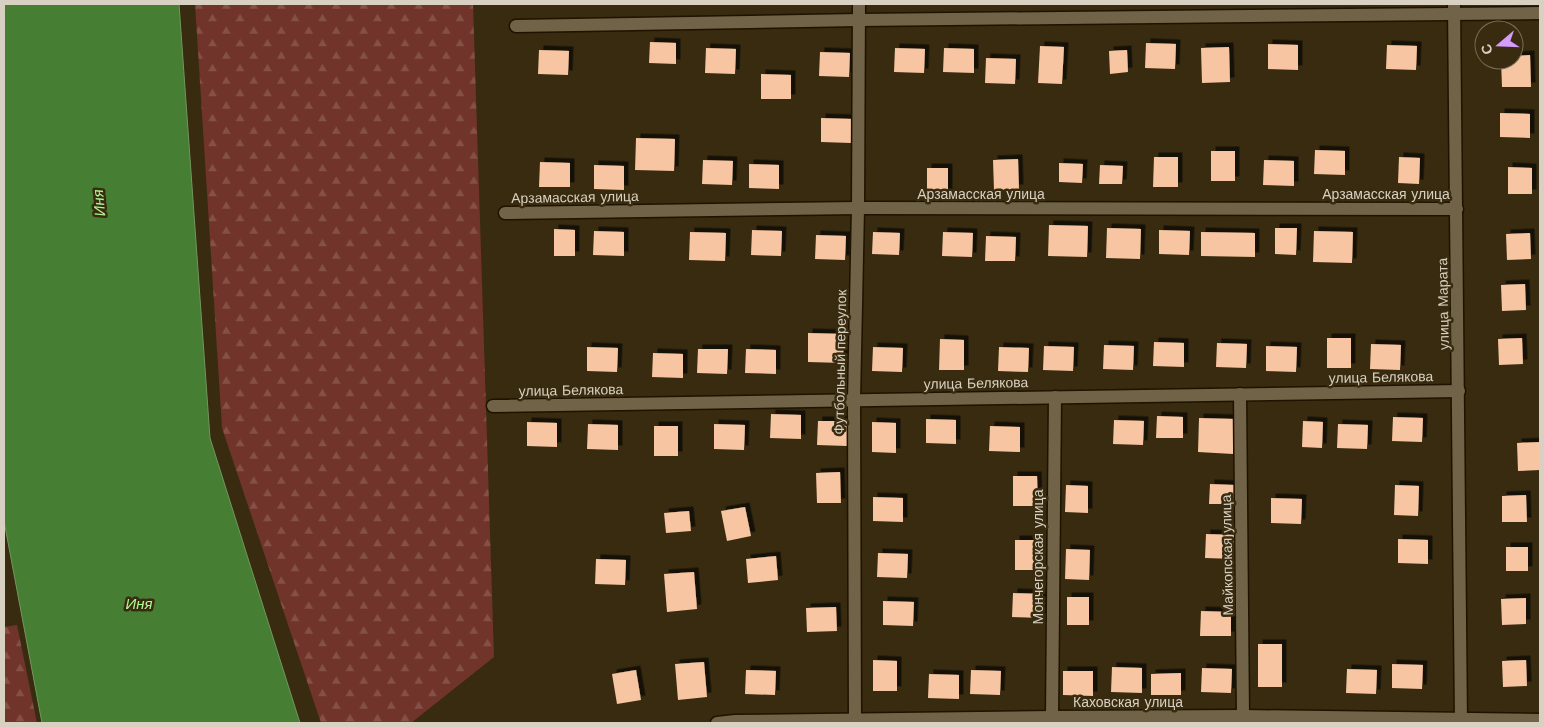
<svg xmlns="http://www.w3.org/2000/svg" width="1544" height="727" font-family="'Work Sans',sans-serif">
  <defs>
    <pattern id="forest-firs" width="22" height="20" patternUnits="userSpaceOnUse" patternTransform="scale(1.25)"><rect width="22" height="20" fill="#70342a"/><path d="M5 1l3.5 6h-7zM16 11l3.5 6h-7z" fill="#845047"/></pattern>
    <filter id="shadow"><feDropShadow dx="4.5" dy="-4.5" stdDeviation="0" flood-color="#0009"/></filter>
  </defs>
  <rect width="100%" height="100%" fill="#382b10"/>
  <!-- forest -->
  <g fill="url(#forest-firs)">
    <polygon points="195,4 473,4 494,657 411,723 321,723 222,428"/>
    <polygon points="17,625 37,723 4,723 4,627"/>
  </g>
  <!-- water -->
  <polygon fill="#467e33" stroke="#72975e" points="4,4 179,4 210,438 300,723 42,723 4,521"/>
  <!-- building -->
  <g fill="#f7c5a1" filter="url(#shadow)">
    <polygon points="650,42 676,43 676,64 649,63"/>
    <polygon points="1146,43 1176,44 1175,69 1145,68"/>
    <polygon points="1268,44 1298,45 1298,70 1268,69"/>
    <polygon points="1387,45 1417,46 1416,70 1386,69"/>
    <polygon points="1040,46 1064,47 1062,84 1038,83"/>
    <polygon points="1229,47 1230,82 1202,83 1201,48"/>
    <polygon points="706,48 736,49 735,74 705,73"/>
    <polygon points="895,48 925,49 924,73 894,72"/>
    <polygon points="944,48 974,49 974,73 943,72"/>
    <polygon points="539,50 569,51 568,75 538,74"/>
    <polygon points="1127,50 1128,72 1110,74 1109,51"/>
    <polygon points="820,52 850,53 849,77 819,76"/>
    <polygon points="1530,55 1531,87 1502,87 1501,60 1514,60 1514,56"/>
    <polygon points="986,58 1016,59 1015,84 985,83"/>
    <polygon points="761,74 791,75 791,99 761,99"/>
    <polygon points="1500,113 1530,114 1530,138 1500,137"/>
    <polygon points="821,118 852,119 851,143 821,142"/>
    <polygon points="636,138 675,139 674,171 635,170"/>
    <polygon points="1315,150 1345,151 1345,175 1314,174"/>
    <rect x="1211" y="151" width="24" height="30"/>
    <polygon points="1154,157 1178,157 1178,187 1153,187"/>
    <polygon points="1399,157 1420,158 1419,184 1398,183"/>
    <polygon points="1018,159 1019,189 994,190 993,160"/>
    <polygon points="703,160 733,161 732,185 702,184"/>
    <polygon points="1264,160 1294,161 1294,186 1263,185"/>
    <polygon points="540,162 570,163 570,187 539,187"/>
    <polygon points="1059,163 1083,164 1082,183 1059,182"/>
    <polygon points="749,164 779,165 779,189 749,188"/>
    <polygon points="594,165 624,166 624,190 594,189"/>
    <polygon points="1100,165 1123,166 1122,184 1099,184"/>
    <polygon points="1508,167 1532,168 1532,194 1508,194"/>
    <rect x="927" y="168" width="21" height="26"/>
    <polygon points="1049,225 1088,226 1087,257 1048,256"/>
    <polygon points="1107,228 1141,229 1140,259 1106,258"/>
    <polygon points="1275,228 1297,228 1296,255 1275,254"/>
    <polygon points="554,229 575,230 575,256 554,256"/>
    <polygon points="752,230 782,231 781,256 751,255"/>
    <polygon points="1159,230 1190,231 1189,255 1159,254"/>
    <polygon points="594,231 624,232 624,256 593,255"/>
    <polygon points="1314,231 1353,232 1352,263 1313,262"/>
    <polygon points="690,232 726,233 725,261 689,260"/>
    <polygon points="873,232 900,233 899,255 872,254"/>
    <polygon points="943,232 973,233 972,257 942,256"/>
    <polygon points="1201,232 1255,233 1255,257 1201,256"/>
    <polygon points="1530,233 1531,259 1507,260 1506,234"/>
    <polygon points="816,235 846,236 845,260 815,259"/>
    <polygon points="986,236 1016,237 1015,261 985,261"/>
    <polygon points="1525,284 1526,310 1502,311 1501,285"/>
    <polygon points="808,333 844,334 843,363 808,362"/>
    <rect x="1327" y="338" width="24" height="30"/>
    <polygon points="1522,338 1523,364 1499,365 1498,339"/>
    <polygon points="940,339 964,340 964,370 939,370"/>
    <polygon points="1154,342 1184,343 1184,367 1153,366"/>
    <polygon points="1217,343 1247,344 1246,368 1216,367"/>
    <polygon points="1371,344 1401,345 1400,370 1370,369"/>
    <polygon points="1104,345 1134,346 1133,370 1103,369"/>
    <polygon points="1044,346 1074,347 1073,371 1043,370"/>
    <polygon points="1266,346 1297,347 1296,372 1266,371"/>
    <polygon points="587,347 618,348 617,372 587,371"/>
    <polygon points="873,347 903,348 902,372 872,371"/>
    <polygon points="999,347 1029,348 1028,372 998,371"/>
    <polygon points="698,349 728,349 727,374 697,373"/>
    <polygon points="746,349 776,350 776,374 745,373"/>
    <polygon points="653,353 683,354 683,378 652,377"/>
    <polygon points="771,414 801,415 801,439 770,438"/>
    <polygon points="1157,416 1183,417 1183,438 1156,438"/>
    <polygon points="1393,417 1423,418 1422,442 1392,441"/>
    <polygon points="1199,418 1234,419 1233,454 1198,452"/>
    <polygon points="926,419 956,420 956,444 926,443"/>
    <polygon points="1114,420 1144,421 1143,445 1113,444"/>
    <polygon points="818,421 848,421 847,446 817,445"/>
    <polygon points="1303,421 1323,422 1322,448 1302,447"/>
    <polygon points="527,422 557,423 557,447 527,446"/>
    <polygon points="872,422 896,423 896,453 872,452"/>
    <polygon points="588,424 618,425 618,450 587,449"/>
    <polygon points="714,424 745,425 744,450 714,449"/>
    <polygon points="1338,424 1368,425 1367,449 1337,448"/>
    <rect x="654" y="426" width="24" height="30"/>
    <polygon points="990,426 1020,427 1020,452 989,451"/>
    <polygon points="1540,442 1540,470 1518,471 1517,443"/>
    <polygon points="840,472 841,503 817,503 816,473"/>
    <polygon points="1013,476 1037,476 1038,506 1013,506"/>
    <polygon points="1210,484 1234,485 1233,504 1209,504"/>
    <polygon points="1066,485 1088,486 1088,513 1065,512"/>
    <polygon points="1395,485 1419,486 1418,516 1394,515"/>
    <polygon points="1526,495 1527,522 1502,522 1502,496"/>
    <polygon points="873,497 903,498 903,522 873,521"/>
    <polygon points="1271,498 1302,499 1301,524 1271,523"/>
    <polygon points="745,507 751,536 727,541 721,511"/>
    <polygon points="689,511 691,531 666,533 664,513"/>
    <polygon points="1206,534 1236,535 1235,559 1205,558"/>
    <polygon points="1398,539 1428,540 1428,564 1398,563"/>
    <rect x="1015" y="540" width="24" height="30"/>
    <rect x="1506" y="547" width="22" height="24"/>
    <polygon points="1066,549 1090,550 1089,580 1065,579"/>
    <polygon points="878,553 908,554 907,578 877,577"/>
    <polygon points="776,556 778,580 748,583 746,559"/>
    <polygon points="596,559 626,560 625,585 595,584"/>
    <polygon points="694,572 697,609 667,612 664,574"/>
    <polygon points="1013,593 1043,594 1042,618 1012,617"/>
    <rect x="1067" y="597" width="22" height="28"/>
    <polygon points="1526,598 1526,624 1502,625 1501,599"/>
    <polygon points="883,601 914,602 913,626 883,625"/>
    <polygon points="836,607 837,631 807,632 806,608"/>
    <polygon points="1201,611 1231,612 1231,636 1200,636"/>
    <rect x="1258" y="644" width="24" height="43"/>
    <polygon points="873,660 897,661 897,691 873,691"/>
    <polygon points="1526,660 1527,686 1503,687 1502,661"/>
    <polygon points="704,662 707,697 678,700 675,664"/>
    <polygon points="1392,664 1423,665 1422,689 1392,688"/>
    <polygon points="1112,667 1142,668 1142,693 1111,692"/>
    <polygon points="1202,668 1232,669 1231,693 1201,692"/>
    <polygon points="1347,669 1377,670 1376,694 1346,693"/>
    <polygon points="636,670 641,700 617,704 612,674"/>
    <polygon points="746,670 776,671 775,695 745,694"/>
    <polygon points="971,670 1001,671 1000,695 970,694"/>
    <polygon points="1063,671 1093,671 1093,696 1063,695"/>
    <polygon points="1181,673 1181,695 1151,695 1151,674"/>
    <polygon points="929,674 959,675 959,699 928,698"/>
  </g>
  <g fill="none" stroke-linecap="round" stroke-linejoin="round">
    <!-- minor casing -->
    <g stroke="#1f1300" stroke-width="15">
      <g id="minor">
        <polyline points="1454,4 1461,723"/>
        <polyline points="516,26 859,20 1540,13"/>
        <polyline points="505,213 858,208 1457,209"/>
        <polyline points="1240,394 1243,716"/>
        <polyline points="493,406 1459,391"/>
        <polyline points="1052,717 1055,397"/>
        <polyline points="855,720 854,400 858,208 859,4"/>
        <polyline points="717,723 735,721 1052,717 1243,716 1540,720"/>
      </g>
    </g>
    <!-- minor -->
    <use href="#minor" stroke="#716347" stroke-width="12"/>
  </g>
  <g text-anchor="middle" dominant-baseline="central" stroke-width="5" stroke-linejoin="round" paint-order="stroke">
    <!-- street labels -->
    <g font-size="14" fill="#d8d0c1" stroke="#382b10">
      <text x="981" y="194">Арзамасская улица</text>
      <text x="1386" y="194">Арзамасская улица</text>
      <text transform="translate(575 197) rotate(-1)">Арзамасская улица</text>
      <text transform="translate(1443 304) rotate(-91)">улица Марата</text>
      <text transform="translate(840 362) rotate(-89)">Футбольный переулок</text>
      <text transform="translate(1381 377) rotate(-1)">улица Белякова</text>
      <text transform="translate(976 383) rotate(-1)">улица Белякова</text>
      <text transform="translate(571 390) rotate(-1)">улица Белякова</text>
      <text transform="translate(1227 555) rotate(-91)">Майкопская улица</text>
      <text transform="translate(1038 557) rotate(-90)">Мончегорская улица</text>
      <text x="1128" y="702">Каховская улица</text>
    </g>
    <!-- water labels -->
    <g font-size="15" font-style="italic" fill="#adfa94" stroke="#382b10">
      <text transform="translate(99 203) rotate(-95)">Иня</text>
      <text x="139" y="604">Иня</text>
    </g>
  </g>
  <!-- border -->
  <rect width="1544" height="727" fill="none" stroke="#d8d0c1" stroke-width="10"/>
  <!-- north arrow -->
  <g transform="translate(1499 45) rotate(251)"><circle r="24" fill="#382b10" stroke="#786d57"/>
  <path d="M0-4L9 19L0 12L-9 19Z" fill="#d49cfc"/>
  <text y="-8" font-size="14" font-weight="bold" text-anchor="middle" fill="#d8d0c1">С</text>
  </g>
</svg>
